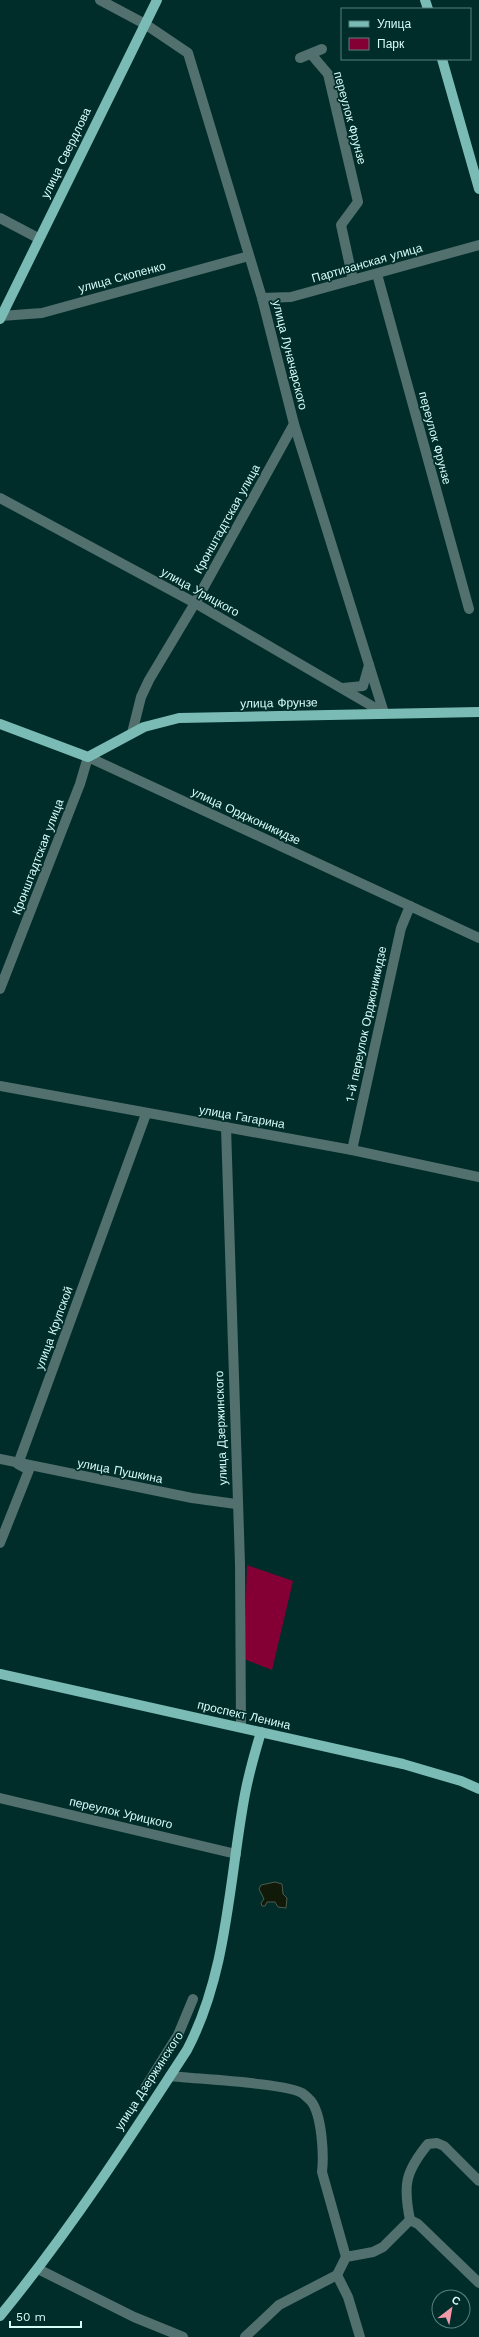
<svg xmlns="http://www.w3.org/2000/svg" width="479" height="2337" font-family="'Work Sans',sans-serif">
  <rect width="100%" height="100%" fill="#002d2a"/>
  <!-- green -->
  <polygon fill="#840034" points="247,1565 293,1581 272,1670 244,1659"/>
  <!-- water -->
  <polygon fill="#111908" stroke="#4c5d50" points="275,1882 282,1884 283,1894 287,1898 286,1908 278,1907 275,1902 267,1902 265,1906 262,1906 261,1903 264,1899 259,1889 261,1885"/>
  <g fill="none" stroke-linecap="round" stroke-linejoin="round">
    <!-- minor -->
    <g stroke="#52706d" stroke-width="10">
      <polyline points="100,0 145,24 188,53 262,298 294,424 384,713"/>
      <polyline points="311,54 328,74 358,202 341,225 353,280"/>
      <polyline points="300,58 322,49"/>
      <polyline points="0,218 38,238"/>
      <polyline points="377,274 469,609"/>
      <polyline points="262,298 291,297 479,245"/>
      <polyline points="1,316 42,313 249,256"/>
      <polyline points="0,498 195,603 384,713"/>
      <polyline points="343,688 363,686 369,665"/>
      <polyline points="132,733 141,697 149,680 195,603 294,424"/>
      <polyline points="0,989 80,784 88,757 479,938"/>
      <polyline points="0,1086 352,1150 479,1177"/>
      <polyline points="226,1127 240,1564 241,1727"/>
      <polyline points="352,1150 401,928 410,906"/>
      <polyline points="0,1459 192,1498 236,1504"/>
      <polyline points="0,1543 29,1470 18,1464 146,1114"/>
      <polyline points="0,1798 236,1854"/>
      <path d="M170,2076C195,2079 285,2083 302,2093C305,2095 309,2099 311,2101C322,2115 324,2155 322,2172L346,2257"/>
      <polyline points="145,2088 178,2035 193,1999"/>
      <path d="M410,2220C403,2185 405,2172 428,2144L437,2143L444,2146L479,2181"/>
      <polyline points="38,2269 134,2317 183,2337"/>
      <polyline points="337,2275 348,2297 360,2337"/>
      <polyline points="245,2337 279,2305 337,2275 346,2257 373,2252 383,2247 410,2220 418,2224 479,2283"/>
    </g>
    <!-- major -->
    <g stroke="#7abbb5" stroke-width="10">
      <polyline points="425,0 428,9"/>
      <polyline points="442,59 479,189"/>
      <polyline points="0,319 157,0"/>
      <polyline points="0,724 88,757 144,727 179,718 479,712"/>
      <polyline points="0,1674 403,1764 461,1781 479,1789"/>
      <path d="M0,2316C69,2232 128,2141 187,2050C228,1972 229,1879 245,1794C249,1773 255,1752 261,1732"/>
    </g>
  </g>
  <g text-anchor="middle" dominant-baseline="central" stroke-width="3.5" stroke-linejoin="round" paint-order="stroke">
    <!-- street labels -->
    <g font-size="12" fill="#d6fcf8" stroke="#002d2a">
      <text transform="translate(350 118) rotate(75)">переулок Фрунзе</text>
      <text transform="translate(66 153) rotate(-64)">улица Свердлова</text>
      <text transform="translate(367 263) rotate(-16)">Партизанская улица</text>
      <text transform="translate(122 277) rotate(-15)">улица Скопенко</text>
      <text transform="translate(290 355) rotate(76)">улица Луначарского</text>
      <text transform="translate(435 438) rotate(75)">переулок Фрунзе</text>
      <text transform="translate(227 519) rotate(-61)">Кронштадтская улица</text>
      <text transform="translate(200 592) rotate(29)">улица Урицкого</text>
      <text transform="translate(279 703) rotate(-1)">улица Фрунзе</text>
      <text transform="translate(246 816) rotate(25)">улица Орджоникидзе</text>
      <text transform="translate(38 857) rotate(-69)">Кронштадтская улица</text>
      <text transform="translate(366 1024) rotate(-78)">1-й переулок Орджоникидзе</text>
      <text transform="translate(242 1117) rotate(10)">улица Гагарина</text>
      <text transform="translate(54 1328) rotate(-70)">улица Крупской</text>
      <text transform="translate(221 1428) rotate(-92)">улица Дзержинского</text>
      <text transform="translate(120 1471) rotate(11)">улица Пушкина</text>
      <text transform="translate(244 1715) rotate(13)">проспект Ленина</text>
      <text transform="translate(121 1813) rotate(13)">переулок Урицкого</text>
      <text transform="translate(149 2081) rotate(-57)">улица Дзержинского</text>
    </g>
  </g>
  <!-- legend -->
  <rect x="341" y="8" width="130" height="52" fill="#002d2a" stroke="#56807c"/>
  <rect x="349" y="21" width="20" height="6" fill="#7abbb5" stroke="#56807c"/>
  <text x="377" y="28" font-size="12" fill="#d6fcf8">Улица</text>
  <rect x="349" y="38" width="20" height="12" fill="#840034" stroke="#56807c"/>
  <text x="377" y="48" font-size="12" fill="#d6fcf8">Парк</text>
  <!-- north arrow -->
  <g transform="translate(451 2309) rotate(31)"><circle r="19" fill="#002d2a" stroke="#56807c"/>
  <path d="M0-3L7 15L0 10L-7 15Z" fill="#f39aa9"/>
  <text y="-6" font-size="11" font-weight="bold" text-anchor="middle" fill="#d6fcf8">С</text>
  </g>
  <!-- scale -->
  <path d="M10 2321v6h71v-6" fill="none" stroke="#d6fcf8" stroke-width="2"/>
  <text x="16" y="2321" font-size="12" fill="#d6fcf8" stroke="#002d2a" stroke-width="3" paint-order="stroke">50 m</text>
</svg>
